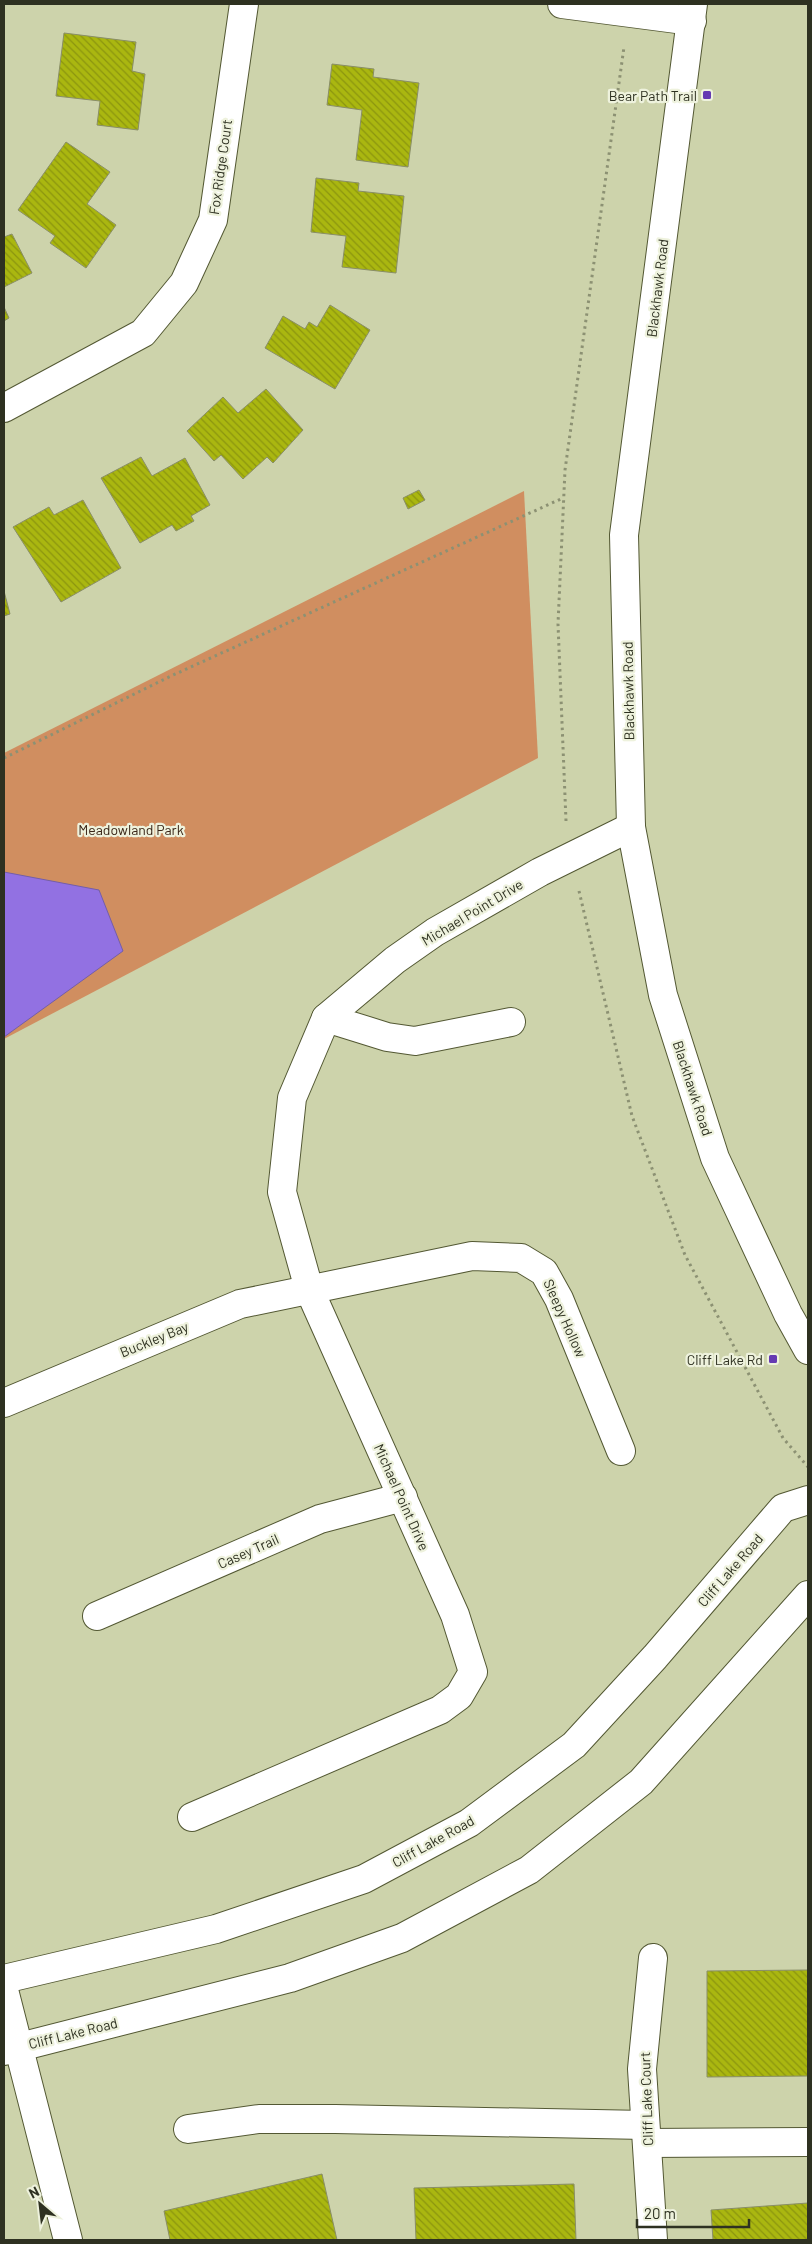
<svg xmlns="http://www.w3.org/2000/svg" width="812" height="2244" font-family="Barlow,sans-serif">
  <defs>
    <pattern id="building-back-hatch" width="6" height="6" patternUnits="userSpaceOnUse" patternTransform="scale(1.25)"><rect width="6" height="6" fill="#aab710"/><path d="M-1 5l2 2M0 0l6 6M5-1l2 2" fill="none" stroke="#8b950f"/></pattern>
  </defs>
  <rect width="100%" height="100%" fill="#cdd3ab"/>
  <!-- green -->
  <polygon fill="#d08e60" points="524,491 538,758 4,1039 4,753"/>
  <!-- water -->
  <polygon fill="#9271e2" stroke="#745ea8" points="4,872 99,890 123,951 4,1037"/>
  <!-- building -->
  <g fill="url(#building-back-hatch)" stroke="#898e68">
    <polygon points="64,33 136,42 132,71 145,74 138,130 97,125 100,101 56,96"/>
    <polygon points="332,64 374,69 373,77 419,83 408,167 356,160 362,110 327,105"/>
    <polygon points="66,142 110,172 87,204 116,225 86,268 50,243 55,236 18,210"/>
    <polygon points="316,178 359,183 358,191 404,196 396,273 342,267 346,236 311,232"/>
    <polygon points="12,234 32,273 4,287 4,237"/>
    <polygon points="330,305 370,330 335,389 265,348 283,316 305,329 309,322 317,327"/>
    <polygon points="4,307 9,318 4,321"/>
    <polygon points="266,389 303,430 273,463 267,457 243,479 221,455 214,461 187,431 223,397 238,413"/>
    <polygon points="141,457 152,476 185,458 210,505 191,516 194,521 176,531 172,525 140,543 101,478"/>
    <polygon points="419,490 425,500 408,509 403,498"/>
    <polygon points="83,500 121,568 61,602 13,527 49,507 54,515"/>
    <polygon points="4,591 10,614 4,616"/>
    <polygon points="808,1970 808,2076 707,2077 707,1971"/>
    <polygon points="322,2174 337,2240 170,2240 164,2211"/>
    <polygon points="574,2184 576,2240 416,2240 414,2188"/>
    <polygon points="808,2203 808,2240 713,2240 711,2210"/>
  </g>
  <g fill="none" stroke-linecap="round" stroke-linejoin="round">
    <!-- minor casing -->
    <g stroke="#535833" stroke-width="30">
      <g id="minor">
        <polyline points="562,4 692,21"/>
        <polyline points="693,4 624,535 631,827 663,995 715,1158 788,1314 808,1350"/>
        <polyline points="4,408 143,333 184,283 213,220 244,4"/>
        <polyline points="326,1018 387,1037 415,1041 511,1022"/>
        <polyline points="4,1403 240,1304 472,1256 521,1258 544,1272 559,1299 621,1451"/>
        <polyline points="97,1616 320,1519 403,1497"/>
        <polyline points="192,1817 440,1710 459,1696 473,1672 455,1615 309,1289 282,1192 292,1098 326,1018 395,960 435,932 540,872 631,827"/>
        <polyline points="653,1958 642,2069 653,2240"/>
        <polyline points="4,1979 216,1929 364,1879 469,1823 574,1745 655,1657 783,1508 808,1500"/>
        <polyline points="4,1990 68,2240"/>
        <polyline points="4,2051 290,1978 402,1938 529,1870 641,1782 808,1595"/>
        <polyline points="188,2129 259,2119 335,2119 645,2125"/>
        <polyline points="647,2143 808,2142"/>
      </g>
    </g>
    <!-- path -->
    <g stroke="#8c9173" stroke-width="3" stroke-dasharray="2.5 4" stroke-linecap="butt">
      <polyline points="4,758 171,676 563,498"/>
      <polyline points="566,821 558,624 565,470 624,47"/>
      <polyline points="579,891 632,1116 685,1255 783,1438 808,1467"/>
    </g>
    <!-- minor -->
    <use href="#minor" stroke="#fff" stroke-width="28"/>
  </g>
  <!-- markers -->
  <g fill="#653ab2" stroke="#eef2dd" stroke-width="2">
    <rect x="702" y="90" width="10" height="10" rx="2.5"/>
    <rect x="768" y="1354" width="10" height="10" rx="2.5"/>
  </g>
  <g text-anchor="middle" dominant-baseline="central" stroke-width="4.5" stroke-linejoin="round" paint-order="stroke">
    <!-- poi labels -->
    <g font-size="14" fill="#2e3121" stroke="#eef2dd" text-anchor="end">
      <text x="697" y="95">Bear Path Trail</text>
      <text x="763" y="1359">Cliff Lake Rd</text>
    </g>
    <!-- street labels -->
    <g font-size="14" fill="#2e3121" stroke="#eef2dd">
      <text transform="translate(220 167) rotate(-82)">Fox Ridge Court</text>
      <text transform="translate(657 288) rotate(-83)">Blackhawk Road</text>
      <text transform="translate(628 691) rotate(-91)">Blackhawk Road</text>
      <text transform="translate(472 912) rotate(-31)">Michael Point Drive</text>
      <text transform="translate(693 1088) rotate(72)">Blackhawk Road</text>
      <text transform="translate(565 1318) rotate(66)">Sleepy Hollow</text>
      <text transform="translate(154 1339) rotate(-22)">Buckley Bay</text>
      <text transform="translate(402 1497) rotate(66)">Michael Point Drive</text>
      <text transform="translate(248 1551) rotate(-24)">Casey Trail</text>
      <text transform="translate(730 1570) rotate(-49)">Cliff Lake Road</text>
      <text transform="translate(433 1841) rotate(-29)">Cliff Lake Road</text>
      <text transform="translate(73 2033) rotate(-14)">Cliff Lake Road</text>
      <text transform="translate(646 2099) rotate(-92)">Cliff Lake Court</text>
    </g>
    <!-- park labels -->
    <g font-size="14" fill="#392517" stroke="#eef2dd">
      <text x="131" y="829">Meadowland Park</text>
    </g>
  </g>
  <!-- border -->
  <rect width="812" height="2244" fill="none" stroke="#2e3121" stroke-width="10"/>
  <!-- north arrow -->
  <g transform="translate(40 2204) rotate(332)" stroke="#eef2dd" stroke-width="4" paint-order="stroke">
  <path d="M0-4L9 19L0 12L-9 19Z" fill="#2e3121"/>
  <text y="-8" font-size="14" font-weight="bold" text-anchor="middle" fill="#2e3121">N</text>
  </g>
  <!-- scale -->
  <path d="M637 2219v8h112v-8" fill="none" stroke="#2e3121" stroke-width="2.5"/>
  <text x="644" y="2219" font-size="15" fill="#2e3121" stroke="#eef2dd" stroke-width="4" paint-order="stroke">20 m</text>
</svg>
